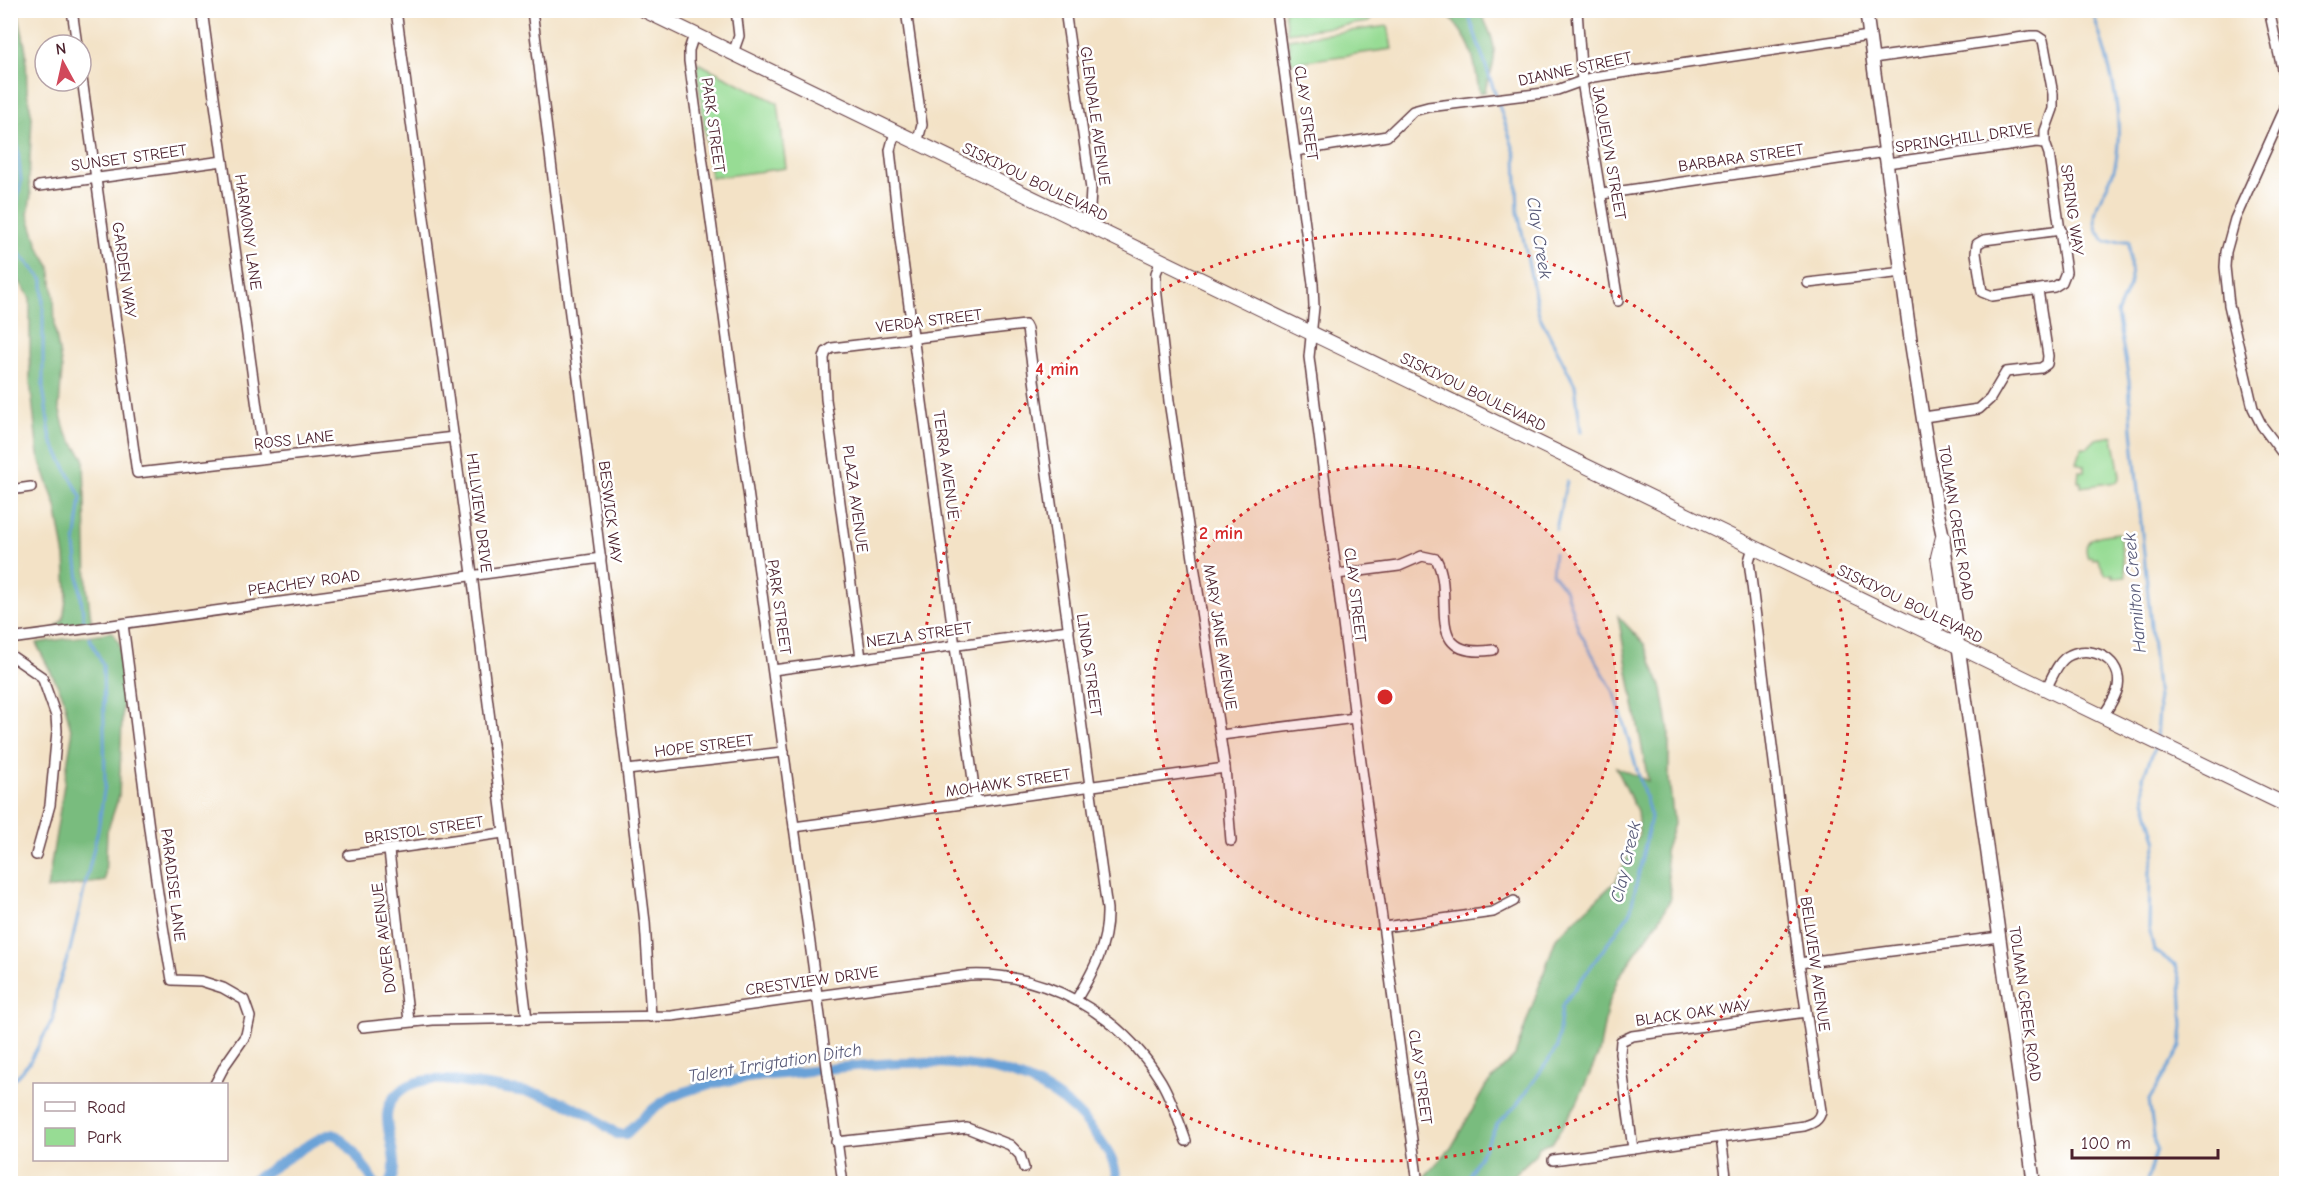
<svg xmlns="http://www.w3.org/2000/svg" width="2297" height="1194" font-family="'Comic Neue',sans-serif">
  <rect width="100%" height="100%" fill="#fff"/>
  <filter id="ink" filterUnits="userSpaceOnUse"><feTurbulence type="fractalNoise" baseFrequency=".0167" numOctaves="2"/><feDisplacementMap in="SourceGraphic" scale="12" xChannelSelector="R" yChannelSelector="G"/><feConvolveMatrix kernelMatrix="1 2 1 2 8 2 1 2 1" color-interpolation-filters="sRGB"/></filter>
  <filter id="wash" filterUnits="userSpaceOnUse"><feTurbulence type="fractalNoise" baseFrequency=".008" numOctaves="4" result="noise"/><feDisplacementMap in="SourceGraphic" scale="24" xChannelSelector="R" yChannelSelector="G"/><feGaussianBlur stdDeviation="1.35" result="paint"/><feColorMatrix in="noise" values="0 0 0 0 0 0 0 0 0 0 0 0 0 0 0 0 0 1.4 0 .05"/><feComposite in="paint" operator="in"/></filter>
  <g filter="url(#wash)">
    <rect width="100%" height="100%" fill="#f3e2c6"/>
    <!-- green -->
    <g fill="#97dc94" stroke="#707e60" stroke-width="1.5">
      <polygon points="1284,11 1284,10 1376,11 1369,22 1287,33"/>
      <polygon points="1388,26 1392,49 1291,63 1288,39"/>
      <polygon points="698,63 778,103 786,168 711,178 697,70"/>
      <polygon points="2113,436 2120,476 2117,482 2081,487 2081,482 2078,481 2079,471 2084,471 2084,466 2077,462 2082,447 2088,447 2096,439"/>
      <path d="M2119,533L2126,577L2113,578V574L2106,575L2097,558L2093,560L2091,556L2088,558C2079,535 2103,535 2119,533Z"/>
    </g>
    <!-- forest -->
    <g fill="#79bc7e" stroke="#626e54" stroke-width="1.5">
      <polygon points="10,11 18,11 26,51 27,92 32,117 29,179 31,195 28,214 39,248 50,266 54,298 55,329 62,369 59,408 66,433 84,458 87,587 92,627 54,629 63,619 67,593 65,557 56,506 38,455 30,380 30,298 13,271 11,260"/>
      <path d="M1444,11H1480C1488,27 1498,46 1493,65C1491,75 1486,82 1485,92L1479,93C1474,53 1472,41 1444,11Z"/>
      <polygon points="1618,616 1644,644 1662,689 1669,731 1669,779 1674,824 1665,852 1671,898 1659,920 1618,978 1607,1009 1599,1053 1577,1103 1552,1143 1539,1147 1534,1156 1505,1183 1425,1183 1424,1177 1451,1148 1486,1086 1515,1055 1556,938 1616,881 1639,834 1637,811 1616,767 1648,781"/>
      <polygon points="112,632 119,642 124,672 119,796 107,832 105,881 47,889 72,735 63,696 36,643"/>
    </g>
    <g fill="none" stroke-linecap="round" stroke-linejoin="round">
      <!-- stream -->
      <g stroke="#69a1d7" stroke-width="3">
        <polyline points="1467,10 1516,156 1518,212 1539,315 1575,385 1581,432"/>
        <path d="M2092,10C2108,59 2126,114 2115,166C2111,186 2090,205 2096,227C2097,232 2103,238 2106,242L2129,241L2131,281L2117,314L2129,380L2132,430L2159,709L2157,738"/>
        <polyline points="10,74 21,182 12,227 16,250 43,280 43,388 51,440 81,497 75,545 84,623"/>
        <polyline points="1556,529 1567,481"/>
        <polyline points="10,1084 29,1063 53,1019 57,988 70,950 98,830 105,784 103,665 89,637"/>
        <polyline points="1464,1184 1498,1123 1517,1105 1557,1048 1562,1006 1630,913 1651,817 1615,694 1579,631 1565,589 1552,573 1554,553"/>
        <polyline points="2146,1184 2156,1150 2149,1100 2181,1047 2183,1025 2181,982 2176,965 2154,951 2149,928 2150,871 2157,843 2145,800 2143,777 2155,747"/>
      </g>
      <!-- canal -->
      <g stroke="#69a1d7" stroke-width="10">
        <polyline points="158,1184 175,1180 181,1184"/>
        <path d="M247,1184C262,1176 322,1133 332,1134C345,1136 368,1172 375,1184"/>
        <path d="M389,1184C407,1156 369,1116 399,1092C413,1080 430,1079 447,1080L539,1094L567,1104L593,1117L617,1134H626C639,1121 655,1105 672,1097C712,1079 758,1077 801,1072C896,1061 1028,1043 1093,1131C1105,1147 1118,1163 1116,1184"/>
      </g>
    </g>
  </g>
  <g filter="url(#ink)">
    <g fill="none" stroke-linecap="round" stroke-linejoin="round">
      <!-- minor casing -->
      <g stroke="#633c42" stroke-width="12">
        <g id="minor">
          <polyline points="72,10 77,45"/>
          <polyline points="202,10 264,458"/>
          <polyline points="396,10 472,574 527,1019"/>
          <polyline points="532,10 627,770 645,922 651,1017"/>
          <polyline points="906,10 922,125 917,143"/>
          <polyline points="1065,10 1091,189 1090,208 1083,224"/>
          <polyline points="1276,10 1313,284 1314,307 1309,357 1355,718 1418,1184"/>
          <polyline points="1577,10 1582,81 1618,301"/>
          <polyline points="2269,10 2286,87"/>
          <polyline points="694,35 689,50 689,61 843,1184"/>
          <polyline points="733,53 739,36 736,10"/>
          <polyline points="1873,58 2031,36 2037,36 2043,40 2053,94 2053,109 2045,131 2045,143 2049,154 2066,272 2062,282 2054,287 1992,296 1982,292 1976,253 1977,244 1984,240 2061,230"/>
          <polyline points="81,71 137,473 454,437"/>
          <polyline points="2286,97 2285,108 2235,219 2226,252 2225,267 2229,305 2253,408 2262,426 2286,458"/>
          <polyline points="895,132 890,150 900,239 976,802"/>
          <polyline points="1296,151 1387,136 1413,111 1428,107 1544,93 1557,90 1593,77 1869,36"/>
          <polyline points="1887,163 2037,142 2045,143"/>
          <polyline points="39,186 223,161"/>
          <polyline points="1602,194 1886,152"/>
          <polyline points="1161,261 1156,273 1156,287 1169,401 1225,768 1231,841"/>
          <polyline points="1808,283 1903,272"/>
          <polyline points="1924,417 1979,409 1990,399 2006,372 2041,368 2047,364 2048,356 2038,290"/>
          <polyline points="10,490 31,487"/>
          <path d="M1337,574L1399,566L1422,556L1436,559C1457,597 1420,660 1493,650"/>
          <path d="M123,624C139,743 151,862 172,980L201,981L223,988L244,1000L250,1017L246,1035L225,1065L215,1084"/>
          <polyline points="10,639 601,558"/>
          <polyline points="10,655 42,677 56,716 57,731 50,805 36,855"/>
          <path d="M861,658L826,399L824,358L826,352L832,348L1025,325L1027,329L1107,909C1108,945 1094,970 1076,1000"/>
          <polyline points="773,670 1069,630"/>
          <path d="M2046,689C2052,678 2058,660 2070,655C2093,644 2123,661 2118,687C2116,697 2109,707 2103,716"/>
          <polyline points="1221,735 1355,718"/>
          <polyline points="627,770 784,752"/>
          <polyline points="794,827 1225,768"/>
          <polyline points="389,851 409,1021"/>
          <polyline points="349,855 503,833"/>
          <polyline points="1384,927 1493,912 1514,901"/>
          <polyline points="1799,963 1999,937"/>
          <path d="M363,1027L433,1020L672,1016L969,975C1047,972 1121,1015 1161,1081C1172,1100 1179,1121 1186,1141"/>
          <polyline points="1721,1137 1727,1184"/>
          <polyline points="836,1142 967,1128 1010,1145 1020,1155 1024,1168"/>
          <polyline points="1633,1149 1620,1054 1621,1041 1632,1036 1806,1012"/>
          <path d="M1553,1160L1804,1126C1813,1123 1819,1121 1821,1111L1799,963L1749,561L1753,547"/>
        </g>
      </g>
      <!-- tertiary casing -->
      <g stroke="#633c42" stroke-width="15">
        <polyline id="tertiary" points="1866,10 1911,343 1937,509 1943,537 2034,1184"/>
      </g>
      <!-- secondary casing -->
      <g stroke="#633c42" stroke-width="16">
        <g id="secondary">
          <polyline points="644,10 2286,805"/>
          <polyline points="1922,627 1938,625 1943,621 1946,610 1938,557 1943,537"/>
        </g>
      </g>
      <!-- minor -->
      <use href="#minor" stroke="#fff" stroke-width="9"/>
      <!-- tertiary -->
      <use href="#tertiary" stroke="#fff" stroke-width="12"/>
      <!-- secondary -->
      <use href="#secondary" stroke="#fff" stroke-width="14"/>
    </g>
  </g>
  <!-- distance rings -->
  <circle cx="1385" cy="697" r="232" fill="#d62828" fill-opacity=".12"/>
  <g fill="none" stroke="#d62828" stroke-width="3" stroke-dasharray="3 6">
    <circle cx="1385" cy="697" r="232"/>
    <circle cx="1385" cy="697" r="464"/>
  </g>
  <g text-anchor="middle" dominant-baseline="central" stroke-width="5" stroke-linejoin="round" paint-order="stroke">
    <!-- street labels -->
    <g font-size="16" fill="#4a1f2b" stroke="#fff">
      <text transform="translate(1575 69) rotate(-12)">DIANNE STREET</text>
      <text transform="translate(1306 113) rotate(82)">CLAY STREET</text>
      <text transform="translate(1095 116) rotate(82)">GLENDALE AVENUE</text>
      <text transform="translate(713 125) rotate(82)">PARK STREET</text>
      <text transform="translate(1964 138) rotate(-8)">SPRINGHILL DRIVE</text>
      <text transform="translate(1609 153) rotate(80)">JAQUELYN STREET</text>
      <text transform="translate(129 158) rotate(-8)">SUNSET STREET</text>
      <text transform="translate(1741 158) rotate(-8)">BARBARA STREET</text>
      <text transform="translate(1035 182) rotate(26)">SISKIYOU BOULEVARD</text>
      <text transform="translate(2072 210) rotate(82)">SPRING WAY</text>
      <text transform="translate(248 232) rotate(82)">HARMONY LANE</text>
      <text transform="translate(124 270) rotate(82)">GARDEN WAY</text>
      <text transform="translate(929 321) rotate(-7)">VERDA STREET</text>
      <text transform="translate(1473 392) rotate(26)">SISKIYOU BOULEVARD</text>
      <text transform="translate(294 440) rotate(-6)">ROSS LANE</text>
      <text transform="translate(946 465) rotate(82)">TERRA AVENUE</text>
      <text transform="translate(855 499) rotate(82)">PLAZA AVENUE</text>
      <text transform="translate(610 512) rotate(83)">BESWICK WAY</text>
      <text transform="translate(479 513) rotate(83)">HILLVIEW DRIVE</text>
      <text transform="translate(1956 523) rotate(81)">TOLMAN CREEK ROAD</text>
      <text transform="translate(304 583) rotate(-8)">PEACHEY ROAD</text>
      <text transform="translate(1355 595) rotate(83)">CLAY STREET</text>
      <text transform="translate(1910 604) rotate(26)">SISKIYOU BOULEVARD</text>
      <text transform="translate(779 607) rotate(82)">PARK STREET</text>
      <text transform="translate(919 635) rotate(-8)">NEZLA STREET</text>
      <text transform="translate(1220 637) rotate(81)">MARY JANE AVENUE</text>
      <text transform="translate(1089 665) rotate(82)">LINDA STREET</text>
      <text transform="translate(704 746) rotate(-7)">HOPE STREET</text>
      <text transform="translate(1008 783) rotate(-8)">MOHAWK STREET</text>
      <text transform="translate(424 830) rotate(-8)">BRISTOL STREET</text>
      <text transform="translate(173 885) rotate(83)">PARADISE LANE</text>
      <text transform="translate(384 938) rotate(-97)">DOVER AVENUE</text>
      <text transform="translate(1815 964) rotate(82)">BELLVIEW AVENUE</text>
      <text transform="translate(812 981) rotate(-8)">CRESTVIEW DRIVE</text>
      <text transform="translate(2025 1004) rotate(82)">TOLMAN CREEK ROAD</text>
      <text transform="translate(1693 1013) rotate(-8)">BLACK OAK WAY</text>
      <text transform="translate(1420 1077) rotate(82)">CLAY STREET</text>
    </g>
    <!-- water labels -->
    <g font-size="18" font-style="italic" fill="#585a78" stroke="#fff">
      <text transform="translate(1539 238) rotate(81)">Clay Creek</text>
      <text transform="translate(2135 593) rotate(-95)">Hamilton Creek</text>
      <text transform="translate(1626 862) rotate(-77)">Clay Creek</text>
      <text transform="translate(775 1063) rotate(-9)">Talent Irrigtation Ditch</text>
    </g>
  </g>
  <circle cx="1385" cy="697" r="9" fill="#d62828" stroke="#fff" stroke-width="3"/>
  <g font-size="18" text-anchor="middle" font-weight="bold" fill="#d62828" stroke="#fff" stroke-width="5" stroke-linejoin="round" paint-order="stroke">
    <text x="1057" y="375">4 min</text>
    <text x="1221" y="539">2 min</text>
  </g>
  <!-- margin -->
  <rect width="2297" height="1194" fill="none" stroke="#fff" stroke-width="36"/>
  <!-- legend -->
  <rect x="33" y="1083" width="195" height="78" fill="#ffffff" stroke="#b7a5aa" stroke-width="1.5"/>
  <rect x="45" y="1102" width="30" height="9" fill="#ffffff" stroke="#b7a5aa" stroke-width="1.5"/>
  <text x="87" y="1113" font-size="18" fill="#4a1f2b">Road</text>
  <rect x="45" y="1128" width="30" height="18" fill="#97dc94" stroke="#b7a5aa" stroke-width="1.5"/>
  <text x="87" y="1143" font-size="18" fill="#4a1f2b">Park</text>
  <!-- north arrow -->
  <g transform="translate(63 63) rotate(352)"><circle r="28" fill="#ffffff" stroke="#b7a5aa" stroke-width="1.5"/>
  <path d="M0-4.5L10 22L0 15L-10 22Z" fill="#d1495b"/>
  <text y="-9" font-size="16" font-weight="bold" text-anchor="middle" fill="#4a1f2b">N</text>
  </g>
  <!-- scale -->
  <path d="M2072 1149v9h146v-9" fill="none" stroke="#4a1f2b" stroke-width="3"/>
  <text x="2081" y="1149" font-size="18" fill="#4a1f2b" stroke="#ffffff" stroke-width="4.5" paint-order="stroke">100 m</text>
</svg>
